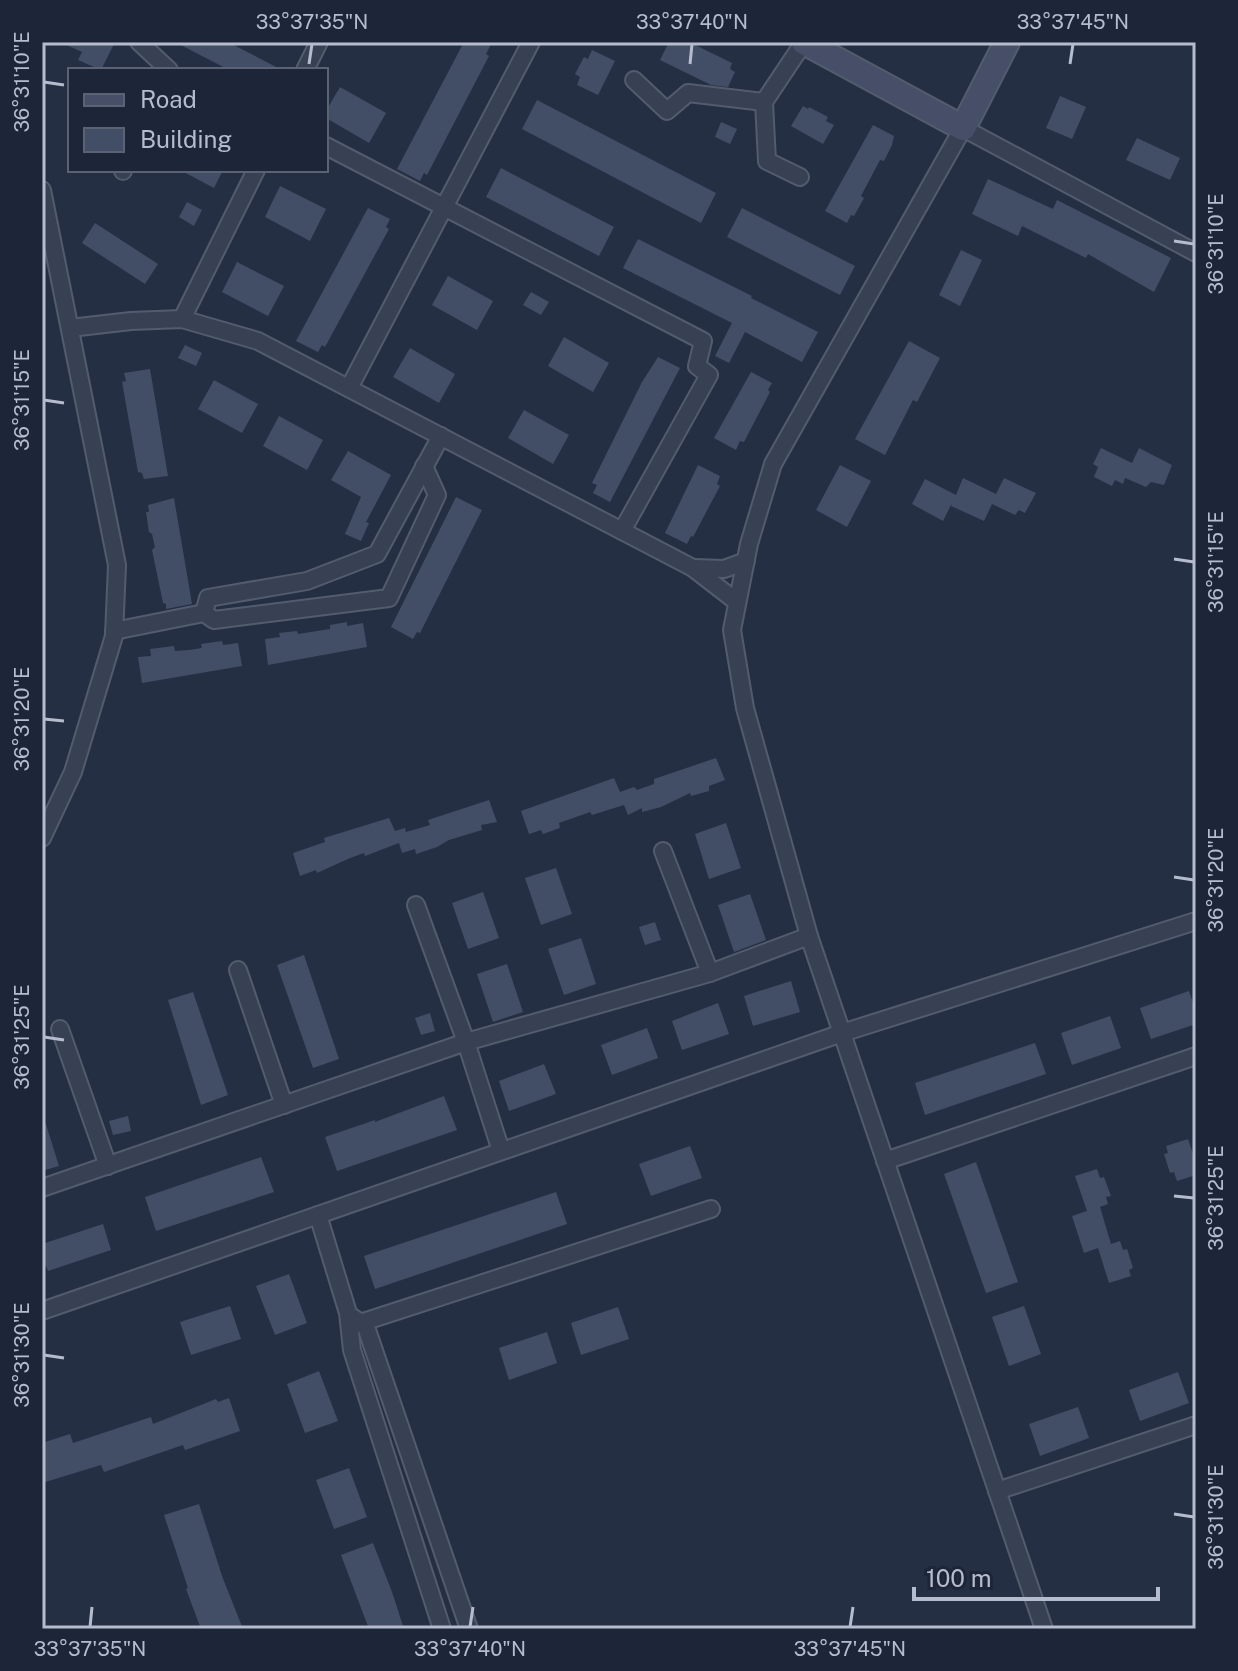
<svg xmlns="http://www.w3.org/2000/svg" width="1238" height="1671" font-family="'Public Sans',sans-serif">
  <rect width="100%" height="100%" fill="#242f44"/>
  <!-- building -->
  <g fill="#424e66">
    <polygon points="60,42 115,42 101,70 78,60 82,52"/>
    <polygon points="175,42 228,42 282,70 229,70"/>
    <polygon points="464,42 492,42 486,54 489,56 427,175 424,173 420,181 397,169"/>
    <polygon points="669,42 689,42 732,63 730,69 735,72 728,87 711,85 660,60"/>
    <polygon points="592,50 615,61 598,95 577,85 580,77 575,74 584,57 588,59"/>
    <polygon points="340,87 386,113 369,143 326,118 326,111"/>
    <polygon points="1060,96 1086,107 1072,139 1046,128"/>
    <polygon points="537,100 716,193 701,223 522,129"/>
    <polygon points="803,106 808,109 809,107 828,117 826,121 834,125 823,144 791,126"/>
    <polygon points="721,122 737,129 730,144 715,137"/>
    <polygon points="873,125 894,136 892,145 884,161 880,160 861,196 864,198 854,216 851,215 847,223 825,211"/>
    <polygon points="1137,138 1180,158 1170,180 1126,160"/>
    <polygon points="501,168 614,227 599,256 486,197"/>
    <polygon points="180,170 223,170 214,188"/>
    <polygon points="988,179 1053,209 1057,200 1171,258 1154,292 1088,254 1086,258 1022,226 1018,236 972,214"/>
    <polygon points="280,186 326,209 310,241 265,217"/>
    <polygon points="187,202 202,210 194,226 179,217"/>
    <polygon points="368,208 390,219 386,227 389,229 325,347 322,345 318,352 296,341"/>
    <polygon points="742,208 855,266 840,295 727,237"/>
    <polygon points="95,223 158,264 145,284 82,243"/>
    <polygon points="638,239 752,296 751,298 818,332 802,362 745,332 729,363 715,356 732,323 623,268"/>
    <polygon points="961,250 982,260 960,306 939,295"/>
    <polygon points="237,262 284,286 268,316 222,292"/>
    <polygon points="448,276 493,301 477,330 432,305"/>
    <polygon points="531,292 549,302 541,315 523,305"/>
    <polygon points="564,337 609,363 593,392 548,366"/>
    <polygon points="909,341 940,358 917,402 913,400 885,455 855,439"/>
    <polygon points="185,345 202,353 196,366 178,358"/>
    <polygon points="410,348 455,374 439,403 393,377"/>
    <polygon points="658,357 680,368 610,502 593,493 597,485 592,483 642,382"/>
    <polygon points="150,369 168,476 144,479 142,473 138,472 122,382 126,381 124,373"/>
    <polygon points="751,372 772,383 768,390 770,392 744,442 740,441 736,450 714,438"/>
    <polygon points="214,380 258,404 242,433 198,409"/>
    <polygon points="524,410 569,435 553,464 508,438"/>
    <polygon points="279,416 323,440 307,470 263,446"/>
    <polygon points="1101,448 1132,463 1139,448 1172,465 1164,485 1151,482 1146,487 1125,478 1123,484 1115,480 1112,486 1094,477 1098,467 1093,464"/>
    <polygon points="348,451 391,475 366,522 369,523 361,541 345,534 361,497 331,480"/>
    <polygon points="698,465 720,476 717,484 720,486 693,537 691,536 687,544 665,533"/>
    <polygon points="840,465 871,481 847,527 816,510"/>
    <polygon points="963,478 996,494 995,496 1004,478 1036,493 1025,513 1019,510 1015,515 992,504 984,521 951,506 953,501 943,521 912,504 925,479 956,495"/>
    <polygon points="456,497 482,510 420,633 417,632 413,639 391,627"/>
    <polygon points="174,498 192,604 166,609 166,604 163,603 152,550 155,547 152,534 149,532 146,512 149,512 148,505"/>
    <polygon points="347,622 347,626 363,623 367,647 268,665 265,639 280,637 279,633 297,631 298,634 330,629 330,625"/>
    <polygon points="222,641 223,645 238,643 242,666 142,683 138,657 151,656 150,649 174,646 175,651 189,650 202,648 201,644"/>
    <polygon points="716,758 725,780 709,786 709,791 691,796 690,793 661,807 642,812 642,808 628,815 624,805 592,815 590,812 559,823 560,828 543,834 541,830 529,834 521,811 614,778 620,792 634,787 637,790 654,784 654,779"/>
    <polygon points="489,800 497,822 481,825 482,830 449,840 437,847 416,854 415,849 402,853 399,843 365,856 364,853 350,858 317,873 316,870 300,876 293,853 325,842 324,838 389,818 395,831 405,828 406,832 430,825 428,820"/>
    <polygon points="726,823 741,868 709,879 695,834"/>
    <polygon points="556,868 572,914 541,925 525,878"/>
    <polygon points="483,892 499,938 468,949 452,903"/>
    <polygon points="750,894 766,940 734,952 718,905"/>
    <polygon points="655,922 661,940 645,945 639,927"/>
    <polygon points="581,938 596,984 564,995 548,949"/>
    <polygon points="304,955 339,1059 313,1068 277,965"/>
    <polygon points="507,964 523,1012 493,1022 477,974"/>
    <polygon points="791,981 800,1012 753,1026 744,996"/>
    <polygon points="1189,991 1196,1011 1196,1024 1151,1039 1140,1008"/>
    <polygon points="193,992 228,1095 201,1105 168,1000"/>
    <polygon points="718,1003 729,1034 682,1050 672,1021"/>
    <polygon points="430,1013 435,1031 421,1035 415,1018"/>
    <polygon points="1110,1016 1121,1048 1072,1065 1061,1033"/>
    <polygon points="647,1028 658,1058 612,1075 601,1045"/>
    <polygon points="1035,1043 1046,1074 925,1115 915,1083"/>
    <polygon points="544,1064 556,1094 509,1111 499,1081"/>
    <polygon points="444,1096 457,1130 337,1171 325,1137 375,1120 375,1122"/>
    <polygon points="128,1116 131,1131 113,1135 109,1121"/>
    <polygon points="42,1121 45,1121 59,1166 42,1171"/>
    <polygon points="1188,1139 1196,1163 1196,1175 1177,1181 1174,1172 1170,1173 1164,1154 1168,1153 1166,1146"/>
    <polygon points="690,1146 702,1178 651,1196 639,1164"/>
    <polygon points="261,1157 274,1192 156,1231 145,1197"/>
    <polygon points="976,1162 1018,1282 986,1293 944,1174"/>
    <polygon points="1097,1169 1100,1178 1104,1177 1111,1196 1106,1197 1108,1204 1100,1207 1111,1244 1120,1241 1123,1250 1127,1249 1133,1268 1129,1270 1131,1276 1109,1283 1098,1248 1084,1253 1072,1216 1087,1211 1075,1176"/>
    <polygon points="556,1192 567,1224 375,1289 364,1256"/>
    <polygon points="103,1224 111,1250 48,1271 46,1266 42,1267 42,1244"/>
    <polygon points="289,1274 307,1323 275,1335 256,1286"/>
    <polygon points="230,1306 241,1339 191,1355 180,1322"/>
    <polygon points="1024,1306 1041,1354 1009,1366 992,1317"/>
    <polygon points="618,1307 629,1339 581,1355 571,1323"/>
    <polygon points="547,1332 557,1363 509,1380 499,1348"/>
    <polygon points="319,1371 338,1421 305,1433 287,1384"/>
    <polygon points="1178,1372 1189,1403 1140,1421 1129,1390"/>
    <polygon points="229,1398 240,1431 185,1450 183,1445 104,1472 101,1465 42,1483 42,1443 70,1434 73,1443 151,1417 153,1424 216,1399 218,1402"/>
    <polygon points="1078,1407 1089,1438 1040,1456 1029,1424"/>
    <polygon points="349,1468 367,1517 334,1529 316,1480"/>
    <polygon points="199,1504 222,1576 243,1629 201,1629 186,1589 188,1588 164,1515"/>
    <polygon points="373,1543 392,1592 404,1629 369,1629 341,1555"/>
  </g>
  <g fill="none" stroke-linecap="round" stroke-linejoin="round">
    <!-- street casing -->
    <g stroke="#535c6d" stroke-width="20">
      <g id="street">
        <polyline points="139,42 169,70"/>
        <polyline points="305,70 319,42"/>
        <polyline points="634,80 667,111 688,93 764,102"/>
        <polyline points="326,146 703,341 697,366 709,375 622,531"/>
        <polyline points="123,171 123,170"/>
        <polyline points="800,177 767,161 764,102 804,42"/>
        <polyline points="42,190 117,565 114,636 73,772 42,838"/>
        <polyline points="182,319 256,170"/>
        <polyline points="70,328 131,321 182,319 258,341 693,568 737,602"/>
        <polyline points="349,388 531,42"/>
        <polyline points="693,568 724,569 746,561"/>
        <polyline points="204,613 208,598 307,581 377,554 441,436"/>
        <polyline points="114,631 204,613 214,620 389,598 437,495 424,466"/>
        <polyline points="416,905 466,1042 710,973 663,851"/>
        <polyline points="238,970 284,1105"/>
        <polyline points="710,973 809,936"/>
        <polyline points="60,1029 108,1166"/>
        <polyline points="885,1161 1196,1056"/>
        <polyline points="42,1188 466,1042 501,1151"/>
        <polyline points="318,1215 348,1313 352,1350 442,1629"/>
        <polyline points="42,1311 842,1033 1196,921"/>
        <polyline points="352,1317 366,1327 469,1629"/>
        <polyline points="360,1323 711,1209"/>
        <polyline points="997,1491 1196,1425"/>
        <polyline points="1044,1629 809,936 745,708 732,630 749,544 773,464 963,128 1196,253"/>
      </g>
    </g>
    <!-- secondary casing -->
    <g stroke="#535c6d" stroke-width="28">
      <polyline id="secondary" points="804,42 963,128 1007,42"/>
    </g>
    <!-- street -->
    <use href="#street" stroke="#384153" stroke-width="16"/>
    <!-- secondary -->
    <use href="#secondary" stroke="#464f67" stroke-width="24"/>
  </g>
  <!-- ticks -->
  <path fill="none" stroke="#b5bccd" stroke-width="3" d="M309,64L312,44M690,64L692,44M1070,64L1073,44M44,82L64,85M1174,241L1194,244M44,400L64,403M1174,559L1194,562M44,719L64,721M1174,877L1194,880M44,1037L64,1040M1174,1196L1194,1198M44,1355L64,1358M1174,1514L1194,1517M90,1627L92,1607M470,1627L473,1607M850,1627L853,1607"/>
  <!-- border -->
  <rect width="1238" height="1671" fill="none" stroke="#1d2638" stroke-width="88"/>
  <!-- legend -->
  <rect x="68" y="68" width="260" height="104" fill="#1d2638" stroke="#5a6274" stroke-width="2"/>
  <rect x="84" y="94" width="40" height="12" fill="#464f67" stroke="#5a6274" stroke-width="2"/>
  <text x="140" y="108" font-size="24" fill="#b5bccd">Road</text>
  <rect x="84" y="128" width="40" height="24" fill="#424e66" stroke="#5a6274" stroke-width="2"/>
  <text x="140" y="148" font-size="24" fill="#b5bccd">Building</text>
  <!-- scale -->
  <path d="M914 1587v12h244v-12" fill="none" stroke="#b5bccd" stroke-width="4"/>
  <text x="926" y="1587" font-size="24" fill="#b5bccd" stroke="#1d2638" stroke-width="6" paint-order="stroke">100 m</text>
  <rect x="44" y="44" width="1150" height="1583" fill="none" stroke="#b5bccd" stroke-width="3"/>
  <g font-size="20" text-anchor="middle" fill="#b5bccd">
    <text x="312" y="29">33°37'35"N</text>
    <text x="692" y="29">33°37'40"N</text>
    <text x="1073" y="29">33°37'45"N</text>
    <text transform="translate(22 82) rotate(-90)" y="7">36°31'10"E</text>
    <text transform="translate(1216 244) rotate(-90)" y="7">36°31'10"E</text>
    <text transform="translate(22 400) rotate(-90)" y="7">36°31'15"E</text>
    <text transform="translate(1216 562) rotate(-90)" y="7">36°31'15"E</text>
    <text transform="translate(22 719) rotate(-90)" y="7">36°31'20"E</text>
    <text transform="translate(1216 880) rotate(-90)" y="7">36°31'20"E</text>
    <text transform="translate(22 1037) rotate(-90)" y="7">36°31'25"E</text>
    <text transform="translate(1216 1198) rotate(-90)" y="7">36°31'25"E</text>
    <text transform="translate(22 1355) rotate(-90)" y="7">36°31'30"E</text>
    <text transform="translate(1216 1517) rotate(-90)" y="7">36°31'30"E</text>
    <text x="90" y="1656">33°37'35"N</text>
    <text x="470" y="1656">33°37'40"N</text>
    <text x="850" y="1656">33°37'45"N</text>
  </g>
</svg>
